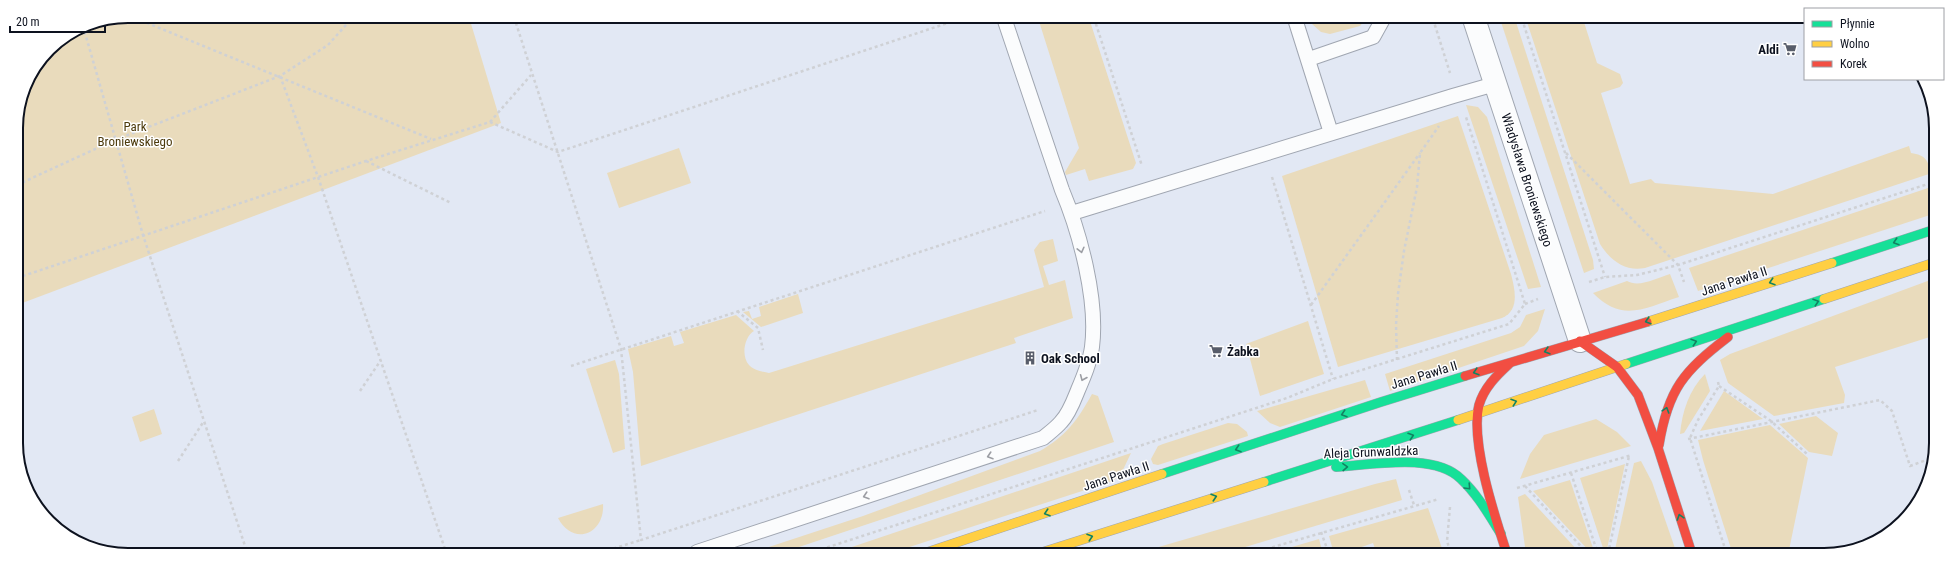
<svg xmlns="http://www.w3.org/2000/svg" width="1952" height="571" font-family="'Roboto Condensed',sans-serif">
  <rect width="100%" height="100%" fill="#e2e8f4"/>
  <!-- green -->
  <g fill="#e9dbbc">
    <polygon points="128,16 469,17 501,123 17,305 16,121 25,85 49,49 85,24"/>
    <polygon points="1038,18 1089,18 1136,163 1133,169 1089,181 1085,169 1066,175 1065,172 1079,148"/>
    <polygon points="1310,19 1366,19 1360,26 1330,34 1321,32 1312,24"/>
    <polygon points="1500,19 1515,19 1593,260 1594,269 1584,273"/>
    <path d="M1526,19H1583L1597,63L1620,74L1623,83L1620,87L1601,93L1630,184L1651,179L1655,183L1773,194L1909,146L1911,153C1926,155 1927,160 1932,173L1645,268C1625,272 1610,260 1600,244Z"/>
    <polygon points="1466,105 1478,107 1487,117 1541,287 1528,289"/>
    <path d="M1458,116L1511,274C1515,290 1520,310 1502,318L1338,367L1282,176Z"/>
    <polygon points="679,148 691,183 619,208 607,173"/>
    <polygon points="1934,186 1933,214 1698,291 1689,268"/>
    <path d="M1053,239L1058,261L1043,266L1049,285L1065,280L1073,318L1014,338L1016,343L641,466L633,372L628,349L671,336L674,346L684,343L680,332L736,315L754,331C744,337 741,356 749,365C753,370 763,372 769,373L1044,287L1034,250L1040,242Z"/>
    <path d="M1670,274L1679,297C1645,308 1622,323 1593,293L1627,281C1639,288 1657,278 1670,274Z"/>
    <polygon points="1933,279 1933,336 1835,367 1845,395 1844,403 1774,416 1728,383 1720,360 1730,354"/>
    <polygon points="798,294 803,313 761,327 743,312 749,311 752,319 761,316 759,307"/>
    <polygon points="1545,309 1538,331 1524,346 1390,391 1385,374 1511,333 1520,327 1526,315"/>
    <polygon points="1308,321 1324,374 1260,396 1246,344"/>
    <polygon points="615,360 619,374 625,449 613,453 586,369"/>
    <path d="M1705,374L1710,391L1684,433L1680,434C1682,412 1689,390 1705,374Z"/>
    <polygon points="1365,380 1371,397 1280,427 1270,423 1257,411"/>
    <polygon points="1724,391 1763,419 1700,431"/>
    <path d="M1092,394L1098,396L1114,442L781,553H751L863,516L1040,451C1066,436 1077,421 1092,394Z"/>
    <polygon points="154,409 162,434 140,442 132,417"/>
    <polygon points="1816,416 1838,433 1832,456 1809,452 1779,424"/>
    <polygon points="1596,419 1617,432 1631,446 1520,479 1530,454 1544,435"/>
    <polygon points="1228,423 1237,424 1247,432 1248,436 1158,465 1153,464 1151,459 1158,446 1163,444"/>
    <polygon points="1770,425 1808,458 1788,555 1733,555 1703,460 1698,440"/>
    <polygon points="1131,453 1121,474 1113,481 891,553 834,553"/>
    <polygon points="1641,461 1652,482 1677,554 1614,554 1634,463"/>
    <polygon points="1625,464 1606,554 1605,554 1580,478"/>
    <polygon points="1396,479 1402,500 1222,554 1138,553 1375,484"/>
    <polygon points="1570,480 1595,554 1592,554 1533,491"/>
    <polygon points="1525,494 1581,554 1526,554 1518,497"/>
    <path d="M603,504C605,534 573,547 558,518Z"/>
    <polygon points="1428,508 1444,554 1400,554 1399,552 1394,554 1377,554 1373,543 1342,554 1334,554 1329,536"/>
    <polygon points="1319,539 1323,554 1286,554 1285,549"/>
  </g>
  <g fill="none" stroke-linecap="round" stroke-linejoin="round">
    <!-- lane casing -->
    <g stroke="#a0a6b1" stroke-width="16">
      <g id="lane">
        <polyline points="1295,19 1331,133"/>
        <polyline points="1309,59 1373,37 1383,19"/>
        <polyline points="1072,213 1453,96 1495,84"/>
        <path d="M697,552L1043,438C1049,433 1056,428 1061,422C1069,414 1074,400 1078,390C1084,376 1090,362 1092,347C1098,300 1080,233 1062,190L1004,18"/>
      </g>
    </g>
    <!-- street casing -->
    <g stroke="#a0a6b1" stroke-width="24">
      <polyline id="street" points="1474,19 1580,341"/>
    </g>
    <!-- fast casing -->
    <g stroke="#a0a6b1" stroke-width="10">
      <g id="fast">
        <polyline points="1832,263 1933,230"/>
        <polyline points="1626,364 1824,299"/>
        <path d="M1336,467C1372,465 1434,452 1461,479C1478,495 1489,515 1501,534"/>
        <polyline points="1162,474 1381,402 1465,376"/>
        <polyline points="1264,482 1458,420"/>
      </g>
    </g>
    <!-- slow casing -->
    <g stroke="#a0a6b1" stroke-width="10">
      <g id="slow">
        <polyline points="1824,299 1933,263"/>
        <polyline points="1647,322 1832,263"/>
        <polyline points="1458,420 1626,364"/>
        <polyline points="925,553 1162,474"/>
        <polyline points="1040,553 1264,482"/>
      </g>
    </g>
    <!-- jam casing -->
    <g stroke="#a0a6b1" stroke-width="10">
      <g id="jam">
        <polyline points="1580,341 1617,367 1638,395 1658,448 1692,554"/>
        <polyline points="1465,376 1647,322"/>
        <path d="M1659,445C1668,389 1684,371 1728,337"/>
        <path d="M1507,554C1495,517 1470,442 1479,405C1484,388 1496,376 1509,364"/>
      </g>
    </g>
    <!-- path -->
    <g stroke="#cfd1d5" stroke-width="2.5" stroke-dasharray="3 3" stroke-linecap="butt">
      <polyline points="130,16 431,139"/>
      <polyline points="514,17 621,349 641,540 1038,410"/>
      <polyline points="1094,18 1142,166"/>
      <polyline points="1433,19 1450,73"/>
      <polyline points="1522,19 1605,277"/>
      <polyline points="83,26 143,235 247,552"/>
      <polyline points="280,76 318,177 446,552"/>
      <polyline points="490,122 531,75"/>
      <polyline points="1566,153 1678,265 1684,282"/>
      <polyline points="366,161 451,203"/>
      <polyline points="1272,177 1333,379"/>
      <polyline points="17,185 115,140 280,76 328,45 354,16"/>
      <polyline points="17,278 366,161 490,122 558,152 963,18"/>
      <polyline points="1589,282 1605,277 1637,275 1678,265 1934,182"/>
      <polyline points="1525,304 1538,299"/>
      <polyline points="1311,305 1420,153"/>
      <polyline points="737,311 758,328 763,350"/>
      <polyline points="1397,360 1396,325 1398,294 1404,251 1417,187 1420,153 1439,126"/>
      <polyline points="571,366 1045,211"/>
      <polyline points="1718,382 1719,386 1698,420 1690,438 1727,555"/>
      <polyline points="1719,386 1771,421 1808,455"/>
      <polyline points="360,391 381,360"/>
      <polyline points="1688,439 1880,400 1892,411 1910,466 1932,458"/>
      <polyline points="18,451 29,484"/>
      <polyline points="178,461 204,421"/>
      <polyline points="1571,473 1598,554"/>
      <polyline points="1525,486 1588,554"/>
      <polyline points="1517,488 1632,455"/>
      <polyline points="1409,490 1414,505"/>
      <polyline points="1450,507 1447,541 1451,554"/>
      <polyline points="1321,532 1329,554"/>
      <polyline points="602,552 641,540"/>
      <polyline points="810,553 1287,398 1333,379 1509,324 1525,304 1466,117"/>
      <polyline points="1249,554 1439,499"/>
      <polyline points="1608,554 1629,456"/>
    </g>
    <!-- lane -->
    <use href="#lane" stroke="#fbfcfd" stroke-width="14"/>
    <!-- street -->
    <use href="#street" stroke="#fbfcfd" stroke-width="22"/>
    <!-- fast -->
    <use href="#fast" stroke="#16e098" stroke-width="9"/>
    <!-- slow -->
    <use href="#slow" stroke="#ffcf43" stroke-width="9"/>
    <!-- jam -->
    <use href="#jam" stroke="#f24e42" stroke-width="9"/>
  </g>
  <!-- one-way arrows -->
  <defs><path id="oneway-chevron" d="M-2-3.5L2.5 0L-2 3.5" fill="none" stroke-width="1.6" stroke-linecap="round" stroke-linejoin="round"/></defs>
  <g stroke="#128362">
    <use href="#oneway-chevron" transform="translate(1896 242) rotate(162)"/>
    <use href="#oneway-chevron" transform="translate(1772 282) rotate(162)"/>
    <use href="#oneway-chevron" transform="translate(1816 302) rotate(-18)"/>
    <use href="#oneway-chevron" transform="translate(1648 321) rotate(163)"/>
    <use href="#oneway-chevron" transform="translate(1694 342) rotate(-18)"/>
    <use href="#oneway-chevron" transform="translate(1547 351) rotate(164)"/>
    <use href="#oneway-chevron" transform="translate(1476 372) rotate(163)"/>
    <use href="#oneway-chevron" transform="translate(1514 402) rotate(-19)"/>
    <use href="#oneway-chevron" transform="translate(1666 410) rotate(-73)"/>
    <use href="#oneway-chevron" transform="translate(1344 414) rotate(162)"/>
    <use href="#oneway-chevron" transform="translate(1411 436) rotate(-18)"/>
    <use href="#oneway-chevron" transform="translate(1238 449) rotate(162)"/>
    <use href="#oneway-chevron" transform="translate(1345 467) rotate(-2)"/>
    <use href="#oneway-chevron" transform="translate(1468 487) rotate(47)"/>
    <use href="#oneway-chevron" transform="translate(1214 497) rotate(-18)"/>
    <use href="#oneway-chevron" transform="translate(1047 513) rotate(162)"/>
    <use href="#oneway-chevron" transform="translate(1680 517) rotate(-108)"/>
    <use href="#oneway-chevron" transform="translate(1090 537) rotate(-18)"/>
  </g>
  <g stroke="#9c9ea4">
    <use href="#oneway-chevron" transform="translate(1081 250) rotate(76)"/>
    <use href="#oneway-chevron" transform="translate(1083 378) rotate(113)"/>
    <use href="#oneway-chevron" transform="translate(990 456) rotate(162)"/>
    <use href="#oneway-chevron" transform="translate(866 496) rotate(162)"/>
  </g>
  <!-- icons -->
  <defs>
    <g id="supermarket-bare" transform="scale(1.08)"><path d="M-6-5.5h2.5l.6 2H6L4.5 2H-2.5L-4.4-4H-6ZM-1.5 3.2a1.3 1.3 0 1 0 .1 0ZM3 3.2a1.3 1.3 0 1 0 .1 0Z" fill="#585d6a" stroke="#fff" stroke-width="2.5" paint-order="stroke"/></g>
    <g id="building-bare" transform="scale(1.08)"><path d="M-4-6H4V6H1V3H-1V6H-4ZM-2.5-4.3h1.7v1.8h-1.7ZM.8-4.3h1.7v1.8H.8ZM-2.5-1h1.7V.8h-1.7ZM.8-1h1.7V.8H.8Z" fill="#585d6a" stroke="#fff" stroke-width="2.5" paint-order="stroke"/></g>
  </defs>
  <g fill-rule="evenodd">
    <use href="#supermarket-bare" x="1790" y="49"/>
    <use href="#supermarket-bare" x="1216" y="351"/>
    <use href="#building-bare" x="1030" y="358"/>
  </g>
  <g text-anchor="middle" dominant-baseline="central" stroke-width="3" stroke-linejoin="round" paint-order="stroke">
    <!-- poi labels -->
    <g font-size="13" font-weight="bold" fill="#0d121f" stroke="#fff" text-anchor="start">
      <text x="1779" y="49" text-anchor="end">Aldi</text>
      <text x="1227" y="351">Żabka</text>
      <text x="1041" y="358">Oak School</text>
    </g>
    <!-- park labels -->
    <g font-size="13" fill="#4d3b0d" stroke="#fff">
      <text x="135" y="126">Park<tspan x="135" dy="15">Broniewskiego</tspan></text>
    </g>
    <!-- street labels -->
    <g font-size="13" fill="#0d121f" stroke="#fff">
      <text transform="translate(1527 180) rotate(72)">Władysława Broniewskiego</text>
      <text transform="translate(1734 281) rotate(-18)">Jana Pawła II</text>
      <text transform="translate(1424 375) rotate(-17)">Jana Pawła II</text>
      <text transform="translate(1371 452) rotate(-2)">Aleja Grunwaldzka</text>
      <text transform="translate(1116 476) rotate(-18)">Jana Pawła II</text>
    </g>
  </g>
  <!-- crop -->
  <path d="M0 0H1952V571H0ZM128 23H1824A105 105 0 0 1 1929 128V443A105 105 0 0 1 1824 548H128A105 105 0 0 1 23 443V128A105 105 0 0 1 128 23Z" fill="#fff" fill-rule="evenodd"/>
  <path fill="none" stroke="#0d121f" stroke-width="2" d="M128 23H1824A105 105 0 0 1 1929 128V443A105 105 0 0 1 1824 548H128A105 105 0 0 1 23 443V128A105 105 0 0 1 128 23Z"/>
  <!-- legend -->
  <rect x="1804" y="8" width="140" height="72" fill="#ffffff" stroke="#9ea0a5"/>
  <rect x="1812" y="21" width="20" height="6" fill="#16e098" stroke="#9ea0a5"/>
  <text x="1840" y="28" font-size="12" fill="#0d121f">Płynnie</text>
  <rect x="1812" y="41" width="20" height="6" fill="#ffcf43" stroke="#9ea0a5"/>
  <text x="1840" y="48" font-size="12" fill="#0d121f">Wolno</text>
  <rect x="1812" y="61" width="20" height="6" fill="#f24e42" stroke="#9ea0a5"/>
  <text x="1840" y="68" font-size="12" fill="#0d121f">Korek</text>
  <!-- scale -->
  <path d="M10 26v6h95v-6" fill="none" stroke="#0d121f" stroke-width="2"/>
  <text x="16" y="26" font-size="12" fill="#0d121f" stroke="#ffffff" stroke-width="3" paint-order="stroke">20 m</text>
</svg>
